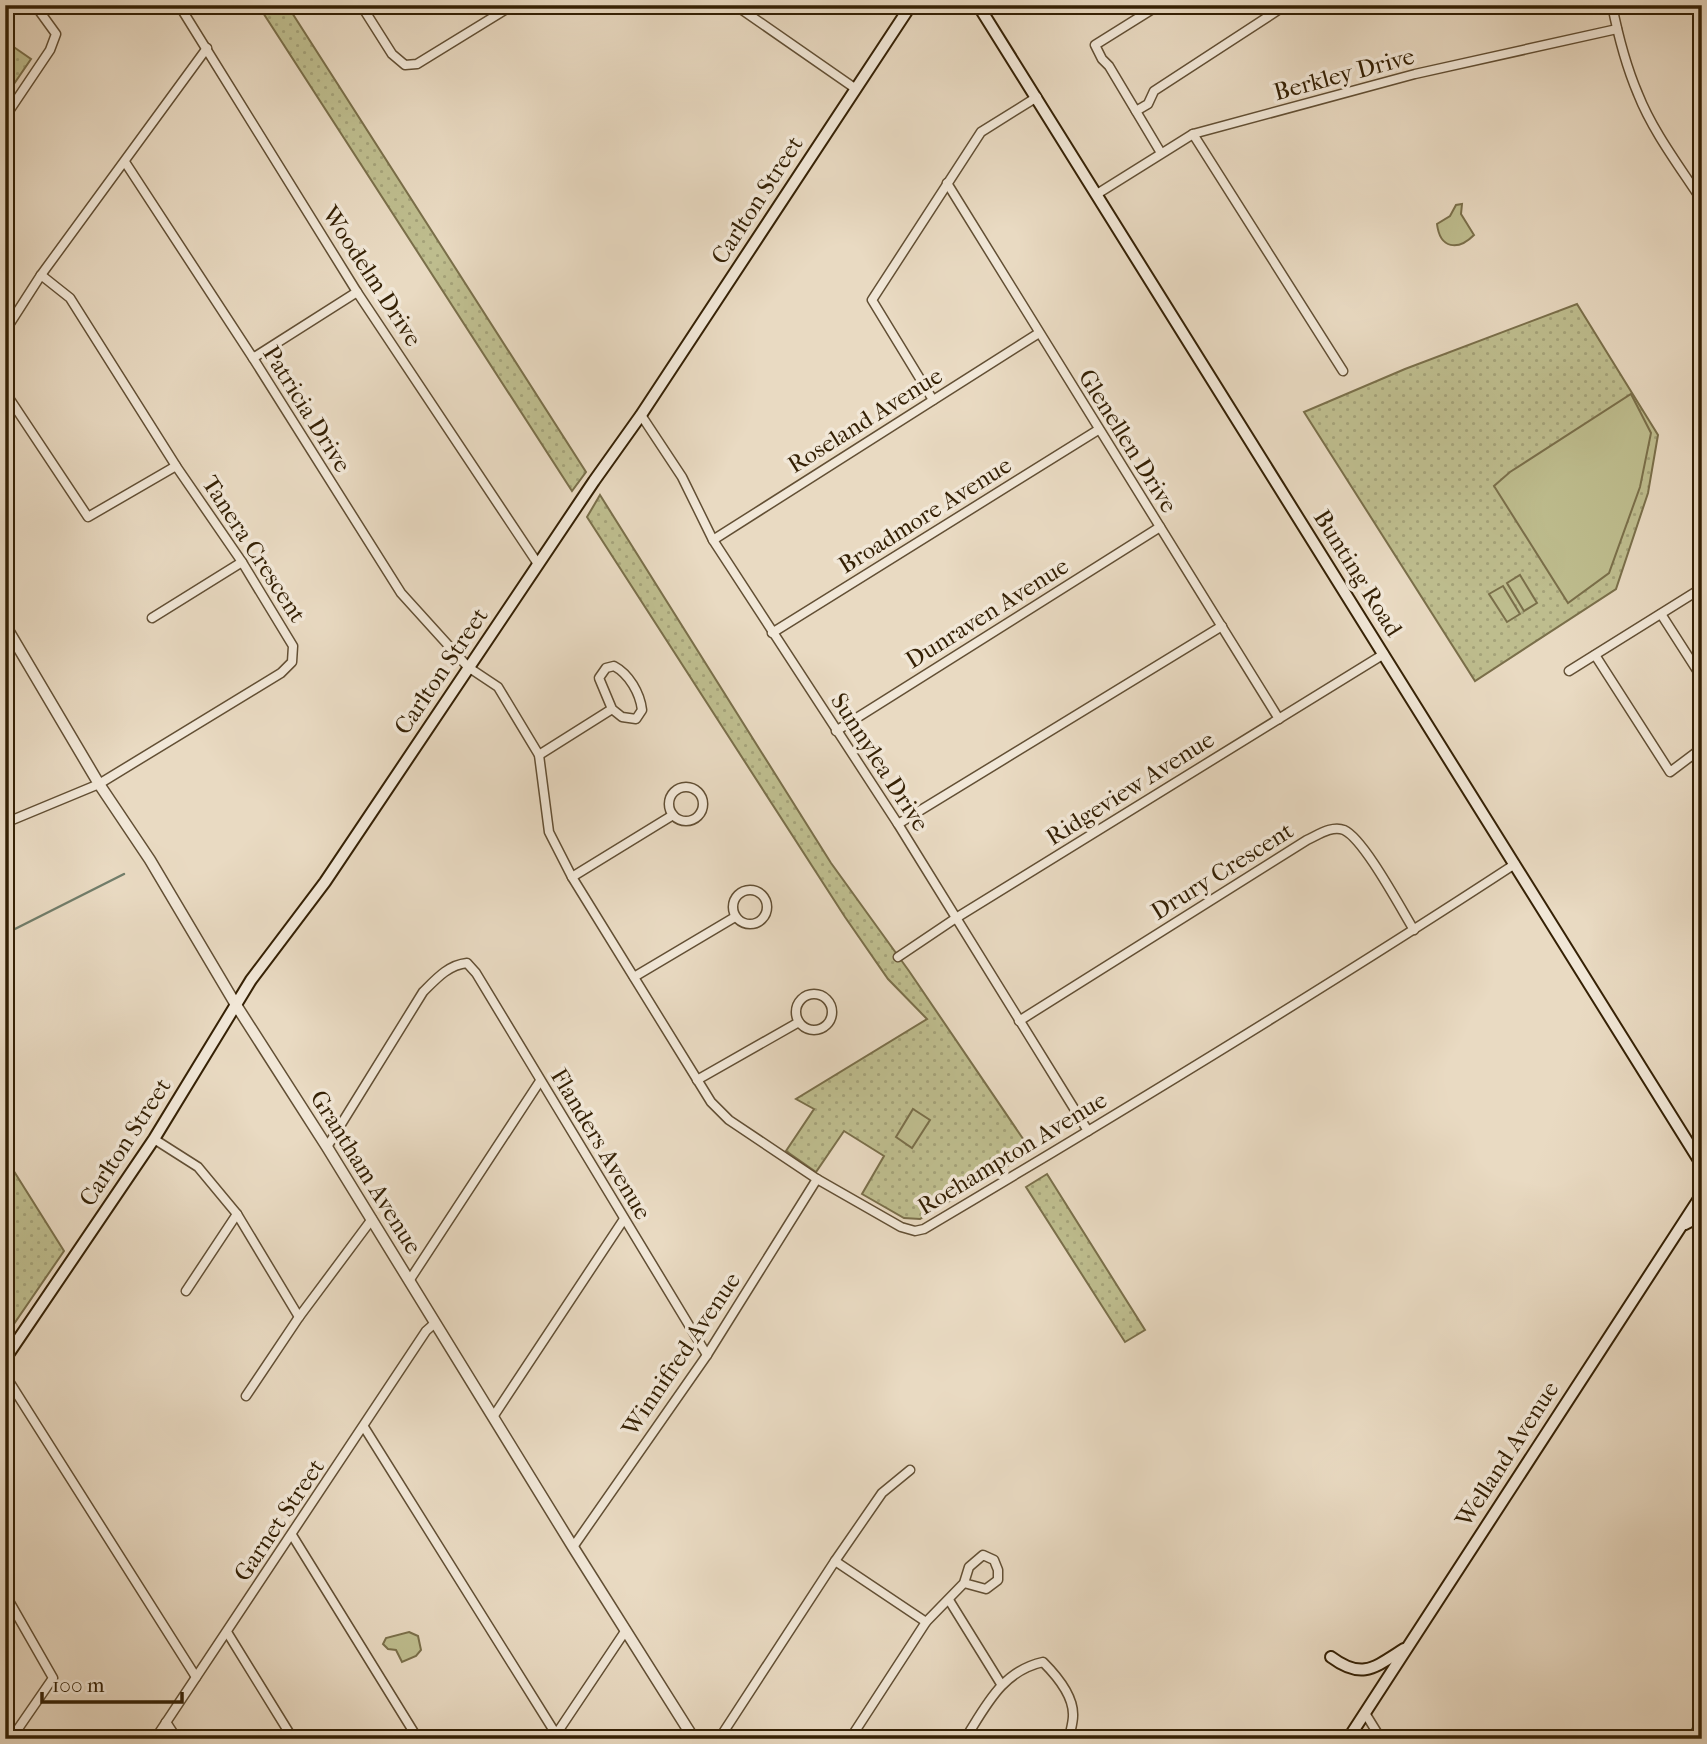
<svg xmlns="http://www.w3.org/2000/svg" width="1707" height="1744" font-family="'IM FELL French Canon',serif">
  <defs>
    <pattern id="grass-dots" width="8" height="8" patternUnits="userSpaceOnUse" patternTransform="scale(1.75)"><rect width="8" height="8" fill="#bebd8e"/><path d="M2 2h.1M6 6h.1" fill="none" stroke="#a4a279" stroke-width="1.8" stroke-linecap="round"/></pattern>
  </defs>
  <rect width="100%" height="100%" fill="#e9dac2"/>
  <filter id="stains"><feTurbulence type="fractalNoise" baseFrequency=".00286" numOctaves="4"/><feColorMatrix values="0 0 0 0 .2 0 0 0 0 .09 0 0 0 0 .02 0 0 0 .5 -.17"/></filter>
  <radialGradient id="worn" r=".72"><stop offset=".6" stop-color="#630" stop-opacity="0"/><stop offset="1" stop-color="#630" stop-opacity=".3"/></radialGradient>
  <!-- grass -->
  <g fill="url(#grass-dots)" stroke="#7a6f4a" stroke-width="2">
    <polygon points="258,5 287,5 586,472 572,491"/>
    <polygon points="5,41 31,59 5,97"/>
    <polygon points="1577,304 1658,435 1648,493 1616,589 1475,681 1304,412 1405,369"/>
    <polygon points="600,495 831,863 909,971 1030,1149 1014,1162 920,1219 904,1218 862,1194 884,1156 844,1131 816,1172 786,1151 814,1109 796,1099 927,1019 888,979 845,917 587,517"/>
    <polygon points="5,1157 64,1251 5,1337"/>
    <polygon points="1047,1174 1145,1330 1125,1342 1026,1187"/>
  </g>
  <!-- garden -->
  <g fill="#bebd8e" stroke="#7a6f4a" stroke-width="2">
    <path d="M1462,204L1461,214L1474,235C1458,251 1440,249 1437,224L1450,216L1456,205Z"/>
    <polygon points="1631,394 1651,433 1640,487 1609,573 1568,603 1494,486 1510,472"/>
    <polygon points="1520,575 1537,603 1524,611 1507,583"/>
    <polygon points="1503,586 1520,614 1507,622 1489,594"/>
    <polygon points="913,1109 930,1120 912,1148 896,1137"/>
    <polygon points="409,1632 418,1636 421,1650 416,1656 402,1662 396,1650 388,1649 383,1644 386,1638"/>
  </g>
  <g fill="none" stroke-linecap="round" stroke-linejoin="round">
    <!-- stream -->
    <g stroke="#717d6a" stroke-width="2.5">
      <polyline points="5,934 124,874"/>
      <polyline points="1686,1739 1702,1714"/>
    </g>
    <!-- minor casing -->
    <g stroke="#624f34" stroke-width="11">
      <g id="minor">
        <polyline points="179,5 357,292 538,564"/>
        <polyline points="361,5 392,54 405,65 417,64 513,5"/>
        <polyline points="735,5 856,89"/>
        <polyline points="1159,5 1095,45 1102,59 1109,66 1161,153"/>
        <path d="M1612,5C1618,35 1626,66 1638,94C1653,132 1680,167 1702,201"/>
        <polyline points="1136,111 1148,104 1154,91 1286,5"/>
        <polyline points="5,117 50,50 56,34 35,5"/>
        <polyline points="1193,134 1343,371"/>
        <path d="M125,162L253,358L401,593L468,667L498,687L539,755L549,832L572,877L711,1102L729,1120L817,1179L901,1227L915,1231L924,1229C1123,1111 1321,991 1515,864"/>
        <polyline points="947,183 1279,719"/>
        <polyline points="1097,194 1193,134 1415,74 1617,29"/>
        <polyline points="5,331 41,275 207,48"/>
        <polyline points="253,358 357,292"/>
        <polyline points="5,392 88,517 176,466"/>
        <polyline points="933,400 872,300 981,132 1037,97"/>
        <polyline points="641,415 682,477 713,540 898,824 1088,1131"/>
        <polyline points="713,540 1039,333"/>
        <polyline points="1661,614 1702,678"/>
        <polyline points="152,618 242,562"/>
        <polyline points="772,633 1098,430"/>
        <polyline points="1595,655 1670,772 1702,748"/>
        <polyline points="1569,671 1702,588"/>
        <polyline points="836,731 1160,527"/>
        <path d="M539,755L612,709L622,717L636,719L642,710C640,693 629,674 614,666L606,668L599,678L612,709"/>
        <circle cx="686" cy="804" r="17"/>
        <polyline points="5,823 99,784 281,673 292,662 293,646 242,562 176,466 70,298 41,275"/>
        <polyline points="898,824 1222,626"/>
        <polyline points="572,877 673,815"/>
        <circle cx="750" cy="907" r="17"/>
        <polyline points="898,957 956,918 1384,654"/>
        <polyline points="634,977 735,917"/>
        <circle cx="814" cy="1012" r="18"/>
        <path d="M1019,1021L1307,840C1318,835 1332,825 1344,830C1364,839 1401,909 1414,930"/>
        <polyline points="697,1080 799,1022"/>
        <polyline points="154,1139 198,1167 237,1214 299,1317"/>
        <path d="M327,1147L423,992C436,979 448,965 467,963L476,973L707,1355"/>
        <polyline points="409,1281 540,1081"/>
        <polyline points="186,1291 237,1214"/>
        <polyline points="5,1375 196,1677"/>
        <polyline points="246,1396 299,1317 372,1219"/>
        <polyline points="493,1417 624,1219"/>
        <polyline points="364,1427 559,1739"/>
        <polyline points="292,1535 418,1739"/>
        <polyline points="573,1547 707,1355 817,1179"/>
        <polyline points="835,1561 926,1622"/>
        <polyline points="5,1594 53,1678 11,1739"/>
        <polyline points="949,1600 1001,1684"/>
        <polyline points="227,1632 293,1739"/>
        <polyline points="1365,1713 1381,1739"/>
        <polyline points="166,1722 177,1739"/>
        <polyline points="155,1739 426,1331 435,1323"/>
        <polyline points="553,1739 626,1630"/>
        <polyline points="719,1739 835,1561 882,1493 910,1470"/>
        <polyline points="850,1739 926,1622 964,1583 969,1567 983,1555 994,1560 998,1570 998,1580 986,1589 964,1583"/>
        <path d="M965,1739C986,1706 1002,1671 1043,1662C1056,1675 1074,1696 1073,1716C1073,1723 1070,1732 1069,1739"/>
      </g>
    </g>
    <!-- tertiary casing -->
    <g stroke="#624f34" stroke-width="13">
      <polyline id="tertiary" points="5,625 99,784 150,860 236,1005 327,1147 573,1547 694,1739"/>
    </g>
    <!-- secondary casing -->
    <g stroke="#352105" stroke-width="14">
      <g id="secondary">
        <polyline points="978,5 1702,1165"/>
        <polyline points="1685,1224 1702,1215"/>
        <polyline points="5,1359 154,1139 251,980 325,882 594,481 641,415 911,5"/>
        <path d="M1331,1657C1362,1680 1374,1668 1404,1649"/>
        <polyline points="1348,1739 1702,1194"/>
      </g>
    </g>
    <!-- minor -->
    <use href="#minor" stroke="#f1e7d7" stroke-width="8"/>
    <!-- tertiary -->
    <use href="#tertiary" stroke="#f1e7d7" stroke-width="10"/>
    <!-- secondary -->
    <use href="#secondary" stroke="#f1e7d7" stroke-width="10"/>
  </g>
  <g text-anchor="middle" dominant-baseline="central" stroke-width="7" stroke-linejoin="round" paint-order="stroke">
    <!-- street labels -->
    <g font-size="24" fill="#352105" stroke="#f1e7d7">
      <text transform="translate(1344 74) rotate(-15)">Berkley Drive</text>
      <text transform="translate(757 200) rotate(-57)">Carlton Street</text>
      <text transform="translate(372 276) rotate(57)">Woodelm Drive</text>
      <text transform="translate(307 409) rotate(58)">Patricia Drive</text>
      <text transform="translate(865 420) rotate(-32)">Roseland Avenue</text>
      <text transform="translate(1128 441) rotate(58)">Glenellen Drive</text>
      <text transform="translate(925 515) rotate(-32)">Broadmore Avenue</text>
      <text transform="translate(254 549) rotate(57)">Tanera Crescent</text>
      <text transform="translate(1358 573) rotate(58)">Bunting Road</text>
      <text transform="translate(987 613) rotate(-32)">Dunraven Avenue</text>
      <text transform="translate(441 671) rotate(-56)">Carlton Street</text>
      <text transform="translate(880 762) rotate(57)">Sunnylea Drive</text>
      <text transform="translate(1130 788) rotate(-32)">Ridgeview Avenue</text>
      <text transform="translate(1222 871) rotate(-32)">Drury Crescent</text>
      <text transform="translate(125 1142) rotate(-57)">Carlton Street</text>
      <text transform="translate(601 1144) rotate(59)">Flanders Avenue</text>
      <text transform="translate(1012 1153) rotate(-31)">Roehampton Avenue</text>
      <text transform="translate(366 1172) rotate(58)">Grantham Avenue</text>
      <text transform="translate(681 1354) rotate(-56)">Winnifred Avenue</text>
      <text transform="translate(1507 1454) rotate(-57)">Welland Avenue</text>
      <text transform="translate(279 1520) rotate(-56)">Garnet Street</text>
    </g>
  </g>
  <!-- margin -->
  <rect width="1707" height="1744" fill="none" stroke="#e9dac2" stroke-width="28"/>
  <rect x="7" y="7" width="1693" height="1730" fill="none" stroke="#352105" stroke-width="3.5"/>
  <rect x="14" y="14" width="1679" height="1716" fill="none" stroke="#352105" stroke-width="2"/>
  <!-- scale -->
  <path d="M42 1692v10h140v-10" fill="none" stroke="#352105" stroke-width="3.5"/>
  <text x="52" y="1692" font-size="21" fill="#352105" stroke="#f1e7d7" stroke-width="5" paint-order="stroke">100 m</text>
  <rect width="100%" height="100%" filter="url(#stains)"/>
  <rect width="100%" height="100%" fill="url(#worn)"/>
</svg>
